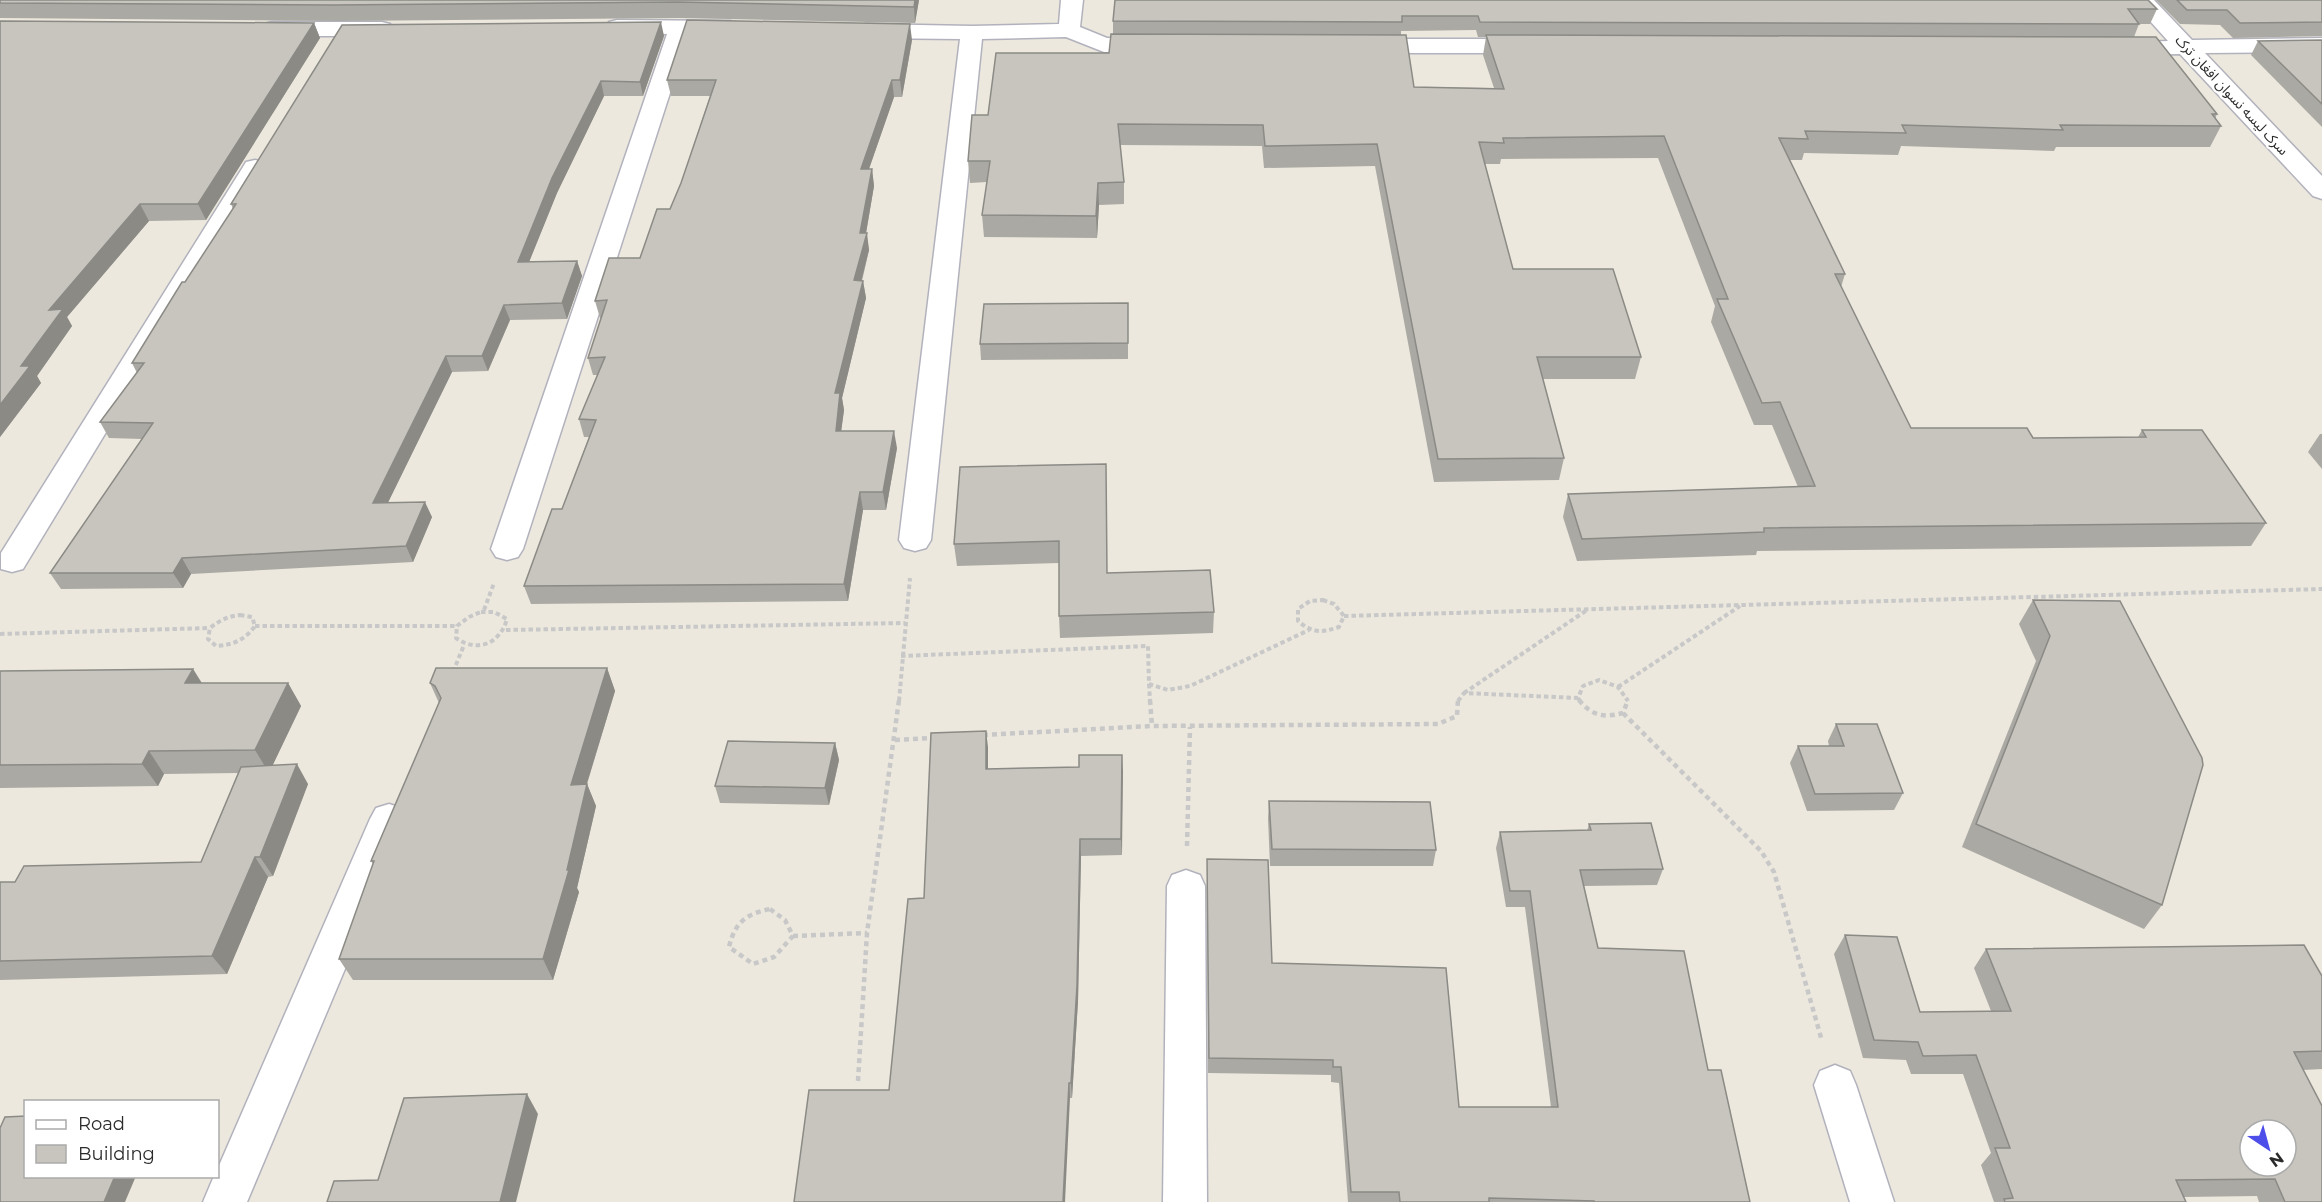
<svg xmlns="http://www.w3.org/2000/svg" width="2322" height="1202" font-family="Montserrat,'Noto Sans Arabic',sans-serif">
  <rect width="100%" height="100%" fill="#ece8de"/>
  <g fill="none" stroke-linecap="round" stroke-linejoin="round">
    <!-- minor casing -->
    <g stroke="#b2b2bd" stroke-width="3">
      <g id="minor">
        <polygon points="1061,0 1083,0 1080,27 1107,38 1156,38 1164,40 1167,45 1164,50 1156,52 1104,52 1066,37 982,39 931,540 926,548 915,551 904,548 899,540 960,39 866,38 858,36 855,31 858,26 866,24 972,26 1059,24"/>
        <polygon points="2131,0 2154,0 2192,40 2322,38 2322,52 2205,53 2322,176 2322,199 2313,196 2180,54 2120,55 2112,53 2109,48 2112,43 2168,41"/>
        <polygon points="617,20 730,21 738,23 741,28 738,33 689,34 523,549 518,557 507,560 496,557 491,549 667,34 609,32 606,27 609,22"/>
        <polygon points="272,22 382,22 390,24 393,29 390,34 382,36 272,36 264,34 261,29 264,24"/>
        <polygon points="1364,39 1528,39 1536,41 1539,46 1536,51 1528,53 1364,53 1356,51 1353,46 1356,41"/>
        <polygon points="255,160 264,162 267,167 23,569 12,572 1,569 1,553 243,167 246,162"/>
        <polygon points="389,804 402,808 408,819 247,1202 203,1202 214,1176 218,1176 218,1168 370,819 376,808"/>
        <polygon points="1186,870 1200,875 1205,886 1207,1202 1163,1202 1167,886 1172,875"/>
        <polygon points="1835,1065 1850,1071 1856,1085 1894,1202 1850,1202 1814,1085 1820,1071"/>
      </g>
    </g>
    <!-- path-far1 -->
    <g stroke="#c8c8c8" stroke-width="4" stroke-dasharray="4.5 3" stroke-linecap="butt">
      <path d="M1323,600L1334,604L1344,616L1339,627C1322,633 1312,633 1298,621V609L1310,601Z"/>
      <polyline points="484,610 494,583"/>
      <path d="M481,612H494L507,619C500,644 477,653 456,638L457,626L469,617Z"/>
      <path d="M240,615L252,617L255,626C245,640 233,645 216,646L208,639L210,628C219,621 228,616 240,615Z"/>
      <polyline points="1344,616 2322,589"/>
      <polyline points="255,626 457,626"/>
      <polyline points="506,630 905,623"/>
      <polyline points="0,634 210,628"/>
      <polyline points="901,656 1148,646 1149,684 1168,690 1190,686 1309,630"/>
      <polyline points="453,672 464,645"/>
      <polyline points="1149,684 1150,701"/>
      <polyline points="1618,687 1740,606"/>
      <polyline points="1464,693 1587,610"/>
      <polyline points="899,701 910,578"/>
      <polyline points="1458,701 1464,693 1578,698"/>
      <polyline points="1580,701 1578,698 1583,686 1599,680 1618,687 1628,701"/>
    </g>
    <!-- path -->
    <g stroke="#c8c8c8" stroke-width="4.5" stroke-dasharray="5 4" stroke-linecap="butt">
      <polyline points="1150,700 1152,726"/>
      <path d="M1579,700C1592,716 1604,718 1623,713L1628,700"/>
      <polyline points="1623,713 1761,851 1774,872 1822,1041"/>
      <polyline points="983,735 1152,726 1438,724 1457,716 1458,700"/>
      <polyline points="895,740 934,738"/>
      <polyline points="1187,846 1190,727"/>
      <path d="M770,909L785,920L793,936L774,957L753,964L729,947C735,922 746,914 770,909Z"/>
      <polyline points="793,936 867,933"/>
      <polyline points="858,1081 867,933 899,700"/>
    </g>
    <!-- minor -->
    <use href="#minor" fill="#fff" fill-rule="evenodd"/>
  </g>
  <!-- wall -->
  <g fill="#aba9a3" fill-rule="evenodd">
    <polygon points="0,0 919,0 915,23 680,18 339,21 0,18"/>
    <path d="M1115,0L2157,9L2150,24H2139L2134,37L2217,114L2215,119L2221,126L2210,147H2056L2054,151L1901,146L1898,155L1804,153L1802,160H1790L1845,274L1841,287L1911,428L2033,438L2138,437L2142,430L2266,523L2251,546L1757,551L1756,555L1577,561L1563,517L1568,494L1798,487L1772,425H1754L1711,322L1715,306L1658,158L1501,159L1500,164H1484L1513,269L1641,357L1635,379H1543L1564,458L1559,480L1434,482L1375,166L1264,168L1262,146L1120,145L1124,182V204L1099,205L1097,238L984,237L982,215L987,182L970,183L968,161L988,115L1109,53L1113,34V21ZM1476,30L1478,37H1486L1483,55L1494,88L1414,87L1401,35V31Z"/>
    <polygon points="2156,0 2322,0 2322,36 2233,38 2220,25 2180,24"/>
    <polygon points="0,21 314,23 320,38 206,220 149,221 67,317 72,326 37,376 41,383 0,437"/>
    <polygon points="664,36 643,96 604,96 557,193 529,262 577,261 582,276 567,319 510,320 488,371 452,372 388,502 432,517 413,562 191,574 183,588 61,589 50,573 142,439 109,438 100,422 137,373 132,363 233,209 231,204"/>
    <polygon points="912,40 902,97 894,97 869,169 872,169 874,186 866,233 869,250 862,281 863,281 866,298 842,398 844,410 841,431 897,448 886,510 863,510 848,601 531,604 524,586 562,509 589,437 584,437 579,419 598,375 593,375 588,358 601,318 600,318 595,301 640,258 670,209 681,183 710,96 671,96 667,80"/>
    <polygon points="2322,40 2322,127 2251,55 2258,41"/>
    <polygon points="1128,303 1128,359 981,360 980,344"/>
    <polygon points="2320,434 2322,434 2322,469 2308,452"/>
    <polygon points="1106,485 1107,573 1214,612 1213,633 1060,638 1059,616 1059,563 957,566 954,544"/>
    <polygon points="2033,600 2120,601 2162,905 2144,929 1962,847 2036,661 2019,624"/>
    <polygon points="607,668 615,691 587,784 596,806 577,888 579,892 553,980 353,980 339,959 373,864 371,861 439,703 430,683"/>
    <polygon points="193,669 202,683 288,683 301,706 272,766 308,784 273,876 268,877 227,974 0,980 0,882 15,882 201,862 238,773 164,774 158,786 0,788 0,671"/>
    <polygon points="1836,724 1903,793 1894,810 1807,811 1790,763 1798,746 1829,746 1828,741"/>
    <polygon points="835,743 839,760 829,805 720,803 715,786"/>
    <polygon points="988,747 988,769 1079,767 1122,755 1122,855 1081,856 1078,1001 1072,1098 889,1090 924,898"/>
    <polygon points="1269,801 1436,850 1433,866 1270,866 1268,818"/>
    <polygon points="1589,824 1663,869 1657,885 1584,886 1598,948 1708,1070 1750,1202 1348,1202 1339,1083 1331,1082 1331,1075 1208,1073 1207,859 1272,963 1459,1107 1551,1107 1525,907 1506,907 1496,848 1500,832 1587,831"/>
    <polygon points="1845,935 1920,1012 1991,1011 1974,968 1986,949 2322,976 2322,1069 2303,1070 2322,1202 2259,1202 2257,1196 2184,1197 2186,1202 1994,1202 1981,1165 1991,1153 1963,1074 1911,1074 1906,1060 1863,1058 1834,954"/>
  </g>
  <!-- shaded-wall -->
  <g fill="#8b8a85">
    <polygon points="915,0 919,0 915,23 914,7"/>
    <polygon points="661,22 664,36 643,96 640,82"/>
    <polygon points="314,23 320,38 206,220 198,204"/>
    <polygon points="910,24 912,40 902,97 900,80"/>
    <polygon points="892,80 894,97 863,186 861,169"/>
    <polygon points="601,81 604,96 557,193 523,277 518,262 552,178"/>
    <polygon points="872,169 874,186 864,245 867,233 869,250 857,298 854,280 860,233"/>
    <polygon points="1098,183 1099,205 1097,238 1096,216"/>
    <polygon points="140,204 149,221 67,317 72,326 37,376 41,383 0,437 0,405 49,310"/>
    <polygon points="577,261 582,276 567,319 562,303"/>
    <polygon points="863,281 866,298 842,398 844,410 839,448 836,431 835,393"/>
    <polygon points="504,305 510,320 488,371 482,356"/>
    <polygon points="446,356 452,372 380,519 373,503"/>
    <polygon points="894,431 897,448 886,510 883,492"/>
    <polygon points="860,492 863,510 848,601 844,584"/>
    <polygon points="425,502 432,517 413,562 406,546"/>
    <polygon points="182,558 191,574 183,588 173,573"/>
    <polygon points="607,668 615,691 580,806 571,785"/>
    <polygon points="193,669 207,692 185,683"/>
    <polygon points="288,683 301,706 269,773 255,750"/>
    <polygon points="986,731 988,747 988,785 986,769"/>
    <polygon points="835,743 839,760 829,805 825,788"/>
    <polygon points="149,751 164,774 158,786 142,764"/>
    <polygon points="1122,755 1123,771 1122,855 1121,839"/>
    <polygon points="297,764 308,784 273,876 260,857"/>
    <polygon points="587,784 596,806 577,888 579,892 553,980 543,959 567,870"/>
    <polygon points="1080,839 1081,856 1078,1001 1072,1098 1071,1083"/>
    <polygon points="255,857 268,877 227,974 212,956"/>
    <polygon points="1069,1083 1070,1098 1065,1202 1063,1202"/>
    <polygon points="527,1094 538,1114 516,1202 500,1202"/>
    <polygon points="115,1176 136,1176 125,1202 104,1202"/>
  </g>
  <!-- building -->
  <g fill="#c7c5be" stroke="#8b8a85" stroke-width="1.5" fill-rule="evenodd">
    <polygon points="0,0 915,0 914,7 677,2 333,5 0,3"/>
    <polygon points="1115,0 2148,0 2157,9 2128,9 2139,24 1480,22 1478,16 1402,16 1402,22 1113,21"/>
    <polygon points="2177,0 2322,0 2322,22 2240,23 2227,10 2187,10"/>
    <polygon points="687,20 910,24 900,80 892,80 861,169 872,169 860,233 867,233 854,280 863,281 835,393 840,393 836,431 894,431 883,492 860,492 844,584 524,586 552,509 562,509 596,420 579,419 605,357 588,358 607,300 595,301 609,258 640,258 657,209 670,209 681,183 716,80 667,80"/>
    <polygon points="0,21 314,23 198,204 140,204 49,310 63,309 21,366 30,366 0,405"/>
    <polygon points="661,22 640,82 601,81 552,178 518,262 577,261 562,303 504,305 482,356 446,356 373,503 425,502 406,546 182,558 173,573 50,573 153,423 100,422 144,363 132,363 182,282 185,282 236,204 231,204 342,25"/>
    <polygon points="1111,34 1406,35 1414,87 1504,89 1486,35 2156,37 2217,114 2212,114 2221,126 2060,125 2063,130 1902,125 1906,133 1805,131 1808,139 1779,138 1845,274 1835,274 1911,428 2027,428 2033,438 2146,437 2142,430 2202,430 2266,523 1764,528 1764,532 1582,539 1568,494 1815,486 1780,402 1762,403 1717,299 1728,299 1664,136 1503,138 1504,143 1479,142 1513,269 1613,269 1641,357 1537,357 1564,458 1438,459 1377,144 1265,146 1263,125 1118,124 1124,182 1098,183 1096,216 982,215 990,161 968,161 972,115 988,115 996,53 1109,53"/>
    <polygon points="2322,40 2322,104 2258,41"/>
    <polygon points="1128,303 1128,343 980,344 984,304"/>
    <polygon points="1106,464 1107,573 1210,570 1214,612 1059,616 1059,541 954,544 960,467"/>
    <polygon points="2033,600 2120,601 2202,758 2203,765 2162,905 1976,824 2050,636"/>
    <polygon points="436,668 607,668 571,785 587,784 567,870 569,870 543,959 339,959 374,861 371,861 441,698 435,686 430,683"/>
    <polygon points="193,669 185,683 288,683 255,750 149,751 142,764 0,765 0,671"/>
    <polygon points="1836,724 1877,724 1903,793 1815,794 1798,746 1844,746"/>
    <polygon points="986,731 986,769 1079,767 1079,755 1122,755 1121,839 1080,839 1077,986 1071,1083 1069,1083 1063,1202 794,1202 809,1090 889,1090 908,899 924,898 931,733"/>
    <polygon points="728,741 835,743 825,788 715,786"/>
    <polygon points="297,764 260,857 255,857 212,956 0,961 0,882 15,882 24,866 201,862 241,767"/>
    <polygon points="1269,801 1430,802 1436,850 1272,849"/>
    <polygon points="1651,823 1663,869 1580,870 1598,948 1684,951 1708,1070 1721,1070 1750,1202 1594,1202 1594,1201 1489,1198 1489,1202 1400,1202 1399,1192 1351,1192 1341,1067 1333,1067 1333,1060 1209,1058 1207,859 1268,860 1272,963 1446,968 1459,1107 1558,1107 1530,891 1510,891 1500,832 1591,830 1589,824"/>
    <path d="M1845,935L1897,937L1920,1012L2011,1011L1986,949L2304,945L2322,976V1051L2294,1052L2322,1106V1202H2285L2275,1179L2176,1180L2186,1202H2005L2004,1199L2013,1198L1995,1148H2010L1976,1055L1923,1056L1918,1042L1874,1040ZM2250,1130H2286V1166H2250Z"/>
    <polygon points="527,1094 500,1202 327,1202 334,1181 378,1180 404,1098"/>
    <polygon points="26,1116 26,1176 115,1176 104,1202 0,1202 0,1128 5,1117"/>
  </g>
  <g text-anchor="middle" dominant-baseline="central" stroke-width="4.5" stroke-linejoin="round" paint-order="stroke">
    <!-- far-street labels -->
    <g font-size="14" fill="#2b2b2b" stroke="#fff">
      <text transform="translate(2232 95) rotate(47)">سرک لیسه نسوان افغان‌ ترک</text>
    </g>
  </g>
  <!-- legend -->
  <rect x="24" y="1100" width="195" height="78" fill="#ffffff" stroke="#aaaaaa" stroke-width="1.5"/>
  <rect x="36" y="1120" width="30" height="9" fill="#ffffff" stroke="#aaaaaa" stroke-width="1.5"/>
  <text x="78" y="1130" font-size="18" fill="#2b2b2b">Road</text>
  <rect x="36" y="1145" width="30" height="18" fill="#c7c5be" stroke="#aaaaaa" stroke-width="1.5"/>
  <text x="78" y="1160" font-size="18" fill="#2b2b2b">Building</text>
  <!-- north arrow -->
  <g transform="translate(2268 1148) rotate(144)"><circle r="28" fill="#ffffff" stroke="#aaaaaa" stroke-width="1.5"/>
  <path d="M0-4.5L10 22L0 15L-10 22Z" fill="#4d4dea"/>
  <text y="-9" font-size="16" font-weight="bold" text-anchor="middle" fill="#2b2b2b">N</text>
  </g>
</svg>
